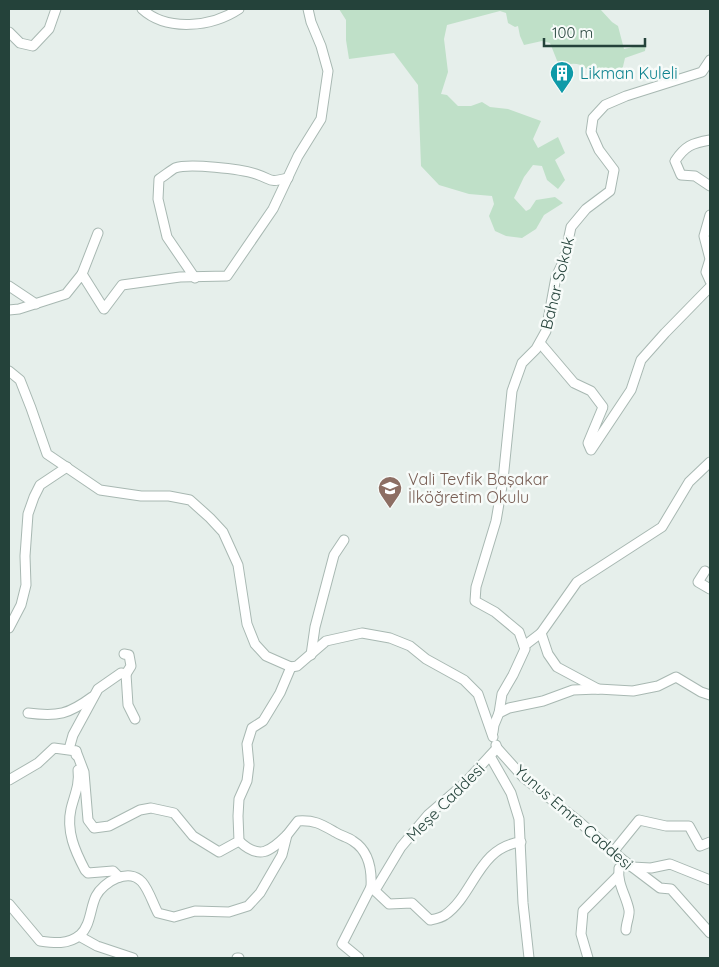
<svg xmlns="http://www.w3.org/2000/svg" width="719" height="967" font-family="Quicksand,sans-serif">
  <rect width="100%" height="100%" fill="#e6efeb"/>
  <!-- green -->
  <path fill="#bfe0c8" d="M339,9H600L612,22L618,26L624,49L646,44L645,51L625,58L621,75L598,78C584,67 581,60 561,66L558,63L550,43L542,41L524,45L520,36L518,26L515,27L508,23L506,13L500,11L447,25L444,39L448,72L441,94L447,95L458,106H471L482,102L490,107L508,109L541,121L533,139L538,148L558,137L565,153L555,160L565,180L558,189L547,180L542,166L533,165L524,177L514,198L526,211L530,209L536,200L555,197L563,203L544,215L536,229L522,238L506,236L495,231L489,216L494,204L492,196L469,194L439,185L421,166L418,85L394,53L349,59L346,40V20Z"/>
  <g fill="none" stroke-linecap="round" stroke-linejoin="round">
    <!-- minor casing -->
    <g stroke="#a8b8b2" stroke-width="11">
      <g id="minor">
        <path d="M142,9C167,32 212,27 239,9"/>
        <polyline points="9,32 20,43 33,46 49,29 56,9"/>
        <path d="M710,140C692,143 685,146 675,161L681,175L695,176L710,186"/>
        <polyline points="710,215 704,236 710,259 706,272 710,281"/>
        <polyline points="82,274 98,233"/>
        <path d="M195,278L167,237L158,199L159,179C164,176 170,171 175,168C189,163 241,169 256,174C274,180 267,183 288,178"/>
        <polyline points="9,286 36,304"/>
        <polyline points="9,310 19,309 66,294 82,274 104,309 122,285 180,277 227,276 273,209 298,156 321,119 328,71 321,46 311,22 308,9"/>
        <polyline points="540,343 574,383 591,391 603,407 588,443 591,450 631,390 641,360 665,333 710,287"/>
        <polyline points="9,371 20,380 31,408 47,454 100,490 141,496 169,496 190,500 210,518 223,532 238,565 247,624 255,644 266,656 291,667 297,666 326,641 362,633 390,638 410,646 426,659 464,680 478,694 493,737"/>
        <polyline points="705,571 698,582 710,589"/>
        <polyline points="9,628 21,605 26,585 25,556 28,514 34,497 40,485 67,467"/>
        <polyline points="524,646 541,633"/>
        <polyline points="124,654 129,655 131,666 126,674"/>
        <polyline points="311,655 315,627 334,555 344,540"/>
        <polyline points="598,689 557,667 548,654 541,633 577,582 662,527 689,482 710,462"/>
        <path d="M28,713C58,717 69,714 92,697"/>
        <polyline points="499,713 502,694 513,675 525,649 519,632 495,612 475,601 476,587 496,521 503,480 512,391 522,363 536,349 546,331 556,277 564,260 571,227 586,209 610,191 614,170 599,150 591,132 593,118 605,105 626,96 702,72 710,60"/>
        <polyline points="493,732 494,725 499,713 509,708 543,701 573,690 598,689 633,691 658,686 676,677 701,692 710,695"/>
        <polyline points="496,745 497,748 524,778 576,819 623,860 660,888 671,889 710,933"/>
        <polyline points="69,749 73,735 98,689 121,673 126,674 128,705 135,719"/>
        <polyline points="76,751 84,772 88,820 94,828 109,826 140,810 151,808 174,813 193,836 219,852 239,841 238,816 239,799 247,781 249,765 247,744 252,728 263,721 280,693 291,667"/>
        <polyline points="490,756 511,793 519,819 523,903 529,958"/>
        <path d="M78,770C80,785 74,796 71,809C66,831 75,851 85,870L88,873L113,871L119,877"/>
        <polyline points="9,780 38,763 54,748 76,751 76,755"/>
        <path d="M239,841C259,860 270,852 287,835"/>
        <polyline points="613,852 639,820 666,826 689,826 700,846 710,842"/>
        <polyline points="632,867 651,868 670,864 710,880"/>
        <path d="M9,904L40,941C54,943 68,945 80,935C91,925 90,908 96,896C103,882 129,867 142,882C149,890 153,904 158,913L174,917L195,911L229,912L248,906L260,893L282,855L287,835L298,821C315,820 321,824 335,832C341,836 348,837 353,841C369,851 372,869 371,887H377L401,847L428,815L464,784L497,748"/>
        <path d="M626,930C626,923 630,916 629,910C626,895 617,884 619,868L628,864"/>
        <polyline points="79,936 97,946 133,958"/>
        <polyline points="237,958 239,958"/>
        <path d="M359,958L342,944L371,887L389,904L412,903L430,920C435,919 441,918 445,915C474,895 478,847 521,842"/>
        <polyline points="588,958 581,934 583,911 618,876"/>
      </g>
    </g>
    <!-- minor -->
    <use href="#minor" stroke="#fff" stroke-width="9"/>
  </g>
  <!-- icons -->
  <defs>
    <g id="building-pin" transform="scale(1.25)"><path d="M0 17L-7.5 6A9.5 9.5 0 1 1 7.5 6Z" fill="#0f9aa8" stroke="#f7fbf9"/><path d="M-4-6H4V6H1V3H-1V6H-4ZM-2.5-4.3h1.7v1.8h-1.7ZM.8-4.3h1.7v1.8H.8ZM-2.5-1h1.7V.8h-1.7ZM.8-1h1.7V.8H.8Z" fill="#fff"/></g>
    <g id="school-pin" transform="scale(1.25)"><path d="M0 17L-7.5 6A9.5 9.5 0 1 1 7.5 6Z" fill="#8d6e63" stroke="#f7fbf9"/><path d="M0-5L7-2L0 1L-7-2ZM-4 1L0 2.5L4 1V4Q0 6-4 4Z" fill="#fff"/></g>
  </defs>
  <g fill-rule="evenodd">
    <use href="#building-pin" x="562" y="73"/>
    <use href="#school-pin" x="390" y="488"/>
  </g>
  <g text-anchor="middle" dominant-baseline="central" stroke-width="5" stroke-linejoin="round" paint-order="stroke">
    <!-- culture labels -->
    <g font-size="16" fill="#0d838f" stroke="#f7fbf9" text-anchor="start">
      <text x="580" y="73">Likman Kuleli</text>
    </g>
    <!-- street labels -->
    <g font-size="16" fill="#24423a" stroke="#f7fbf9">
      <text transform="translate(557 283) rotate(-76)">Bahar Sokak</text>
      <text transform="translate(445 802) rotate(-45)">Meşe Caddesi</text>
      <text transform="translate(574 817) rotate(41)">Yunus Emre Caddesi</text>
    </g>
    <!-- education labels -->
    <g font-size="16" fill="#785e54" stroke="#f7fbf9" text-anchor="start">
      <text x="408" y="479">Vali Tevfik Başakar<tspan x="408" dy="18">İlköğretim Okulu</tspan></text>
    </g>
  </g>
  <!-- border -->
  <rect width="719" height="967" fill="none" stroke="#24423a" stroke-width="20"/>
  <!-- scale -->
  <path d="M544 38v8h101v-8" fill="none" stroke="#24423a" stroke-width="2.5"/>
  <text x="552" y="38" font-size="15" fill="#24423a" stroke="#f7fbf9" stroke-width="4" paint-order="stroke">100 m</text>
</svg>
